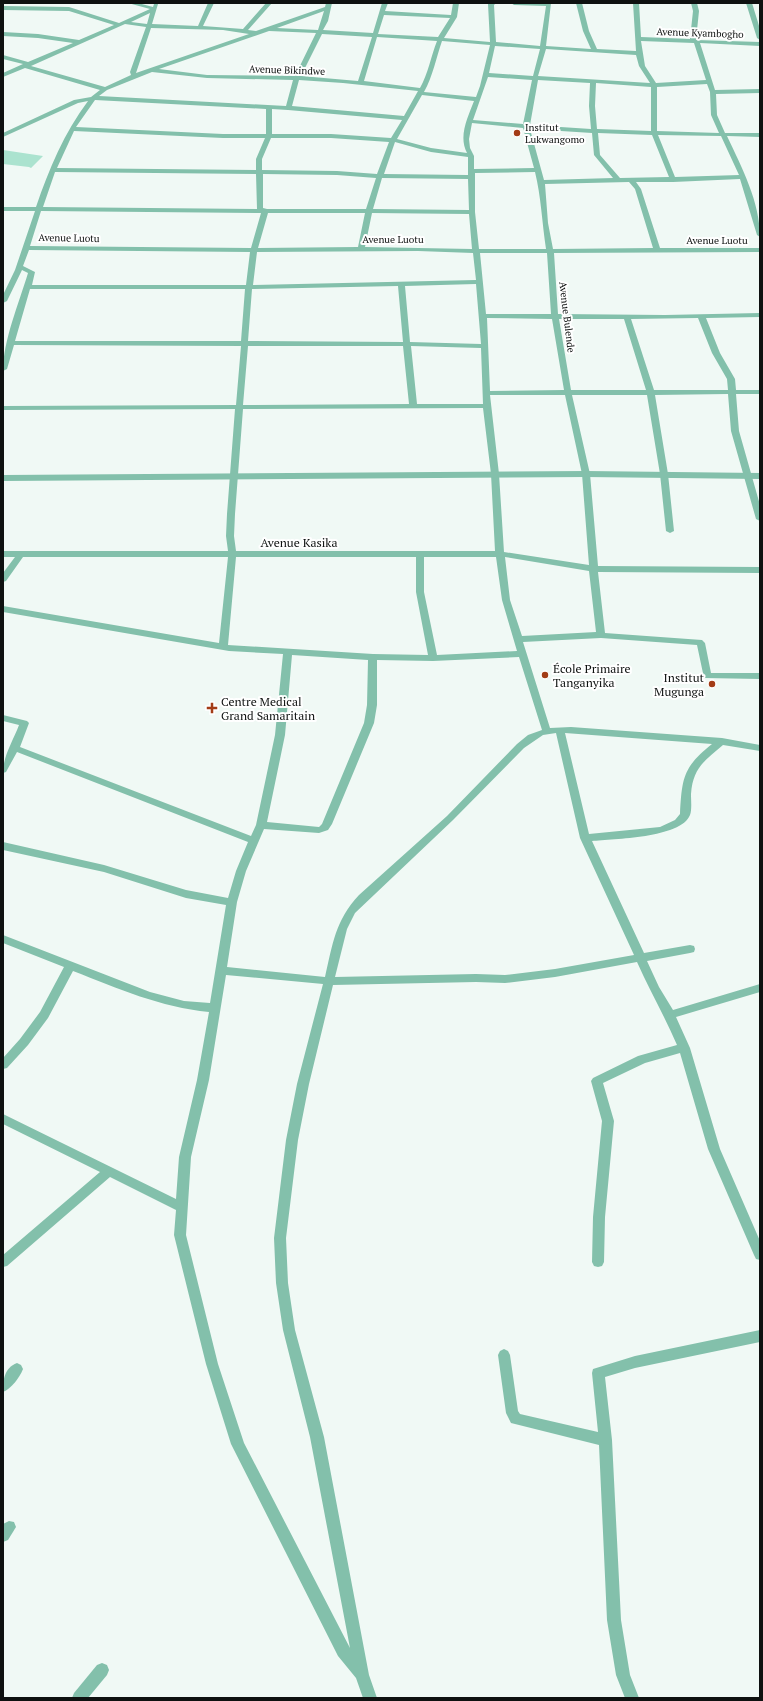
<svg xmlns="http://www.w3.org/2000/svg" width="763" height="1701" font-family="'PT Serif',serif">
  <rect width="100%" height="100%" fill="#f0f9f5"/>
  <!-- green -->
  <polygon fill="#abe3cf" points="3,150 43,156 31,168 29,167 3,164"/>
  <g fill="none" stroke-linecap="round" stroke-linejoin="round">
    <!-- minor -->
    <g fill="#83c0ab" fill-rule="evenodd">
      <path d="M128,3H138L153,7L154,4H158L152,24L198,26L208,3H214L203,26L243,29L266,3H272L248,30L256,31L325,7L326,3H332L328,21L323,30L373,33L382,3H388L385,11L451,15L453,3H459L457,17L444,38L490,42L488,4L496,3L494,5L496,42L540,46L546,6L514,5L511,3H551L546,46L591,49L583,31L576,3H582L589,31L597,49L636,51L633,3H639L641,37L690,39L693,11L691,3H697L699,11L696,40L760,42V46L700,43L715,90L760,89V93L716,94L717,115L725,133H760V137L727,136C742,168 760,202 760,237L757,235L740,179L673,182H636L641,189L660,248H760V252L554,253L558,314L665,315L760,313V317L706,318L720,353L735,379L736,390H760V394H736L739,431L760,505V521L756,519L731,431L728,394L655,395L668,474L674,531L670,533L666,531L660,474L647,395H572L590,474L598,566L760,567V573L598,572L605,633L702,640L705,643L711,673H760V679L704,678L697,645L601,638L523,642L550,728L571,727L722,738L760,745V751L723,745C704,761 693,768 691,794C691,800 692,810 690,815C681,838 613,839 592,841L644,953L690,945L694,946L695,949L694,952L690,953L647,961L659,987L673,1010L760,984V992L676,1017L690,1048L720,1149L760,1241V1260L756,1259L754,1255L708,1149L680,1053L645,1063L603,1083L614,1121L605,1217L604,1262L602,1266L598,1267L594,1266L592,1262L593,1217L602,1121L591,1081L593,1078L638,1056L677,1045C665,1017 650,991 637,962L555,977L505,983L476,982L333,985L309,1084L298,1140L286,1238L288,1283L295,1330L324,1437L369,1675L377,1698H363L356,1678L338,1656L231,1444L206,1364L174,1235L176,1210L110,1177L7,1266L3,1267V1255L100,1172L3,1124V1114L176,1199L179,1157L197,1080L209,1012C160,1007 119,989 73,971L48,1018L28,1045L7,1068L3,1069V1058L20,1039L40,1012L64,967L3,943V935L150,992L184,1001L210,1003L226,905L186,898L104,872L3,850V842L104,865L186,890L228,898L236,871L248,842L17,752L6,772L3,773C3,756 13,741 19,725L3,721V715L27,721L29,723L20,747L251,836L256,825L275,735L283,654L229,651L3,612V606L219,643L228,557H23L6,581L3,582V573L15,557H3V551H228L226,536L227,514L235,409L3,410V406L236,405L241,346L14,345L7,369L3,371C3,341 19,303 28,273L22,270L7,301L3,303V295L15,270L35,211H3V207H36C49,169 64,133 88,101L78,103L3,137V133L74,100L91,97L100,90L25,68L3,77V73L23,64L3,59V55L28,62L73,43L38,38L3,36V32L38,34L79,40L114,25L69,11L3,10V6L69,7L119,23L150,9ZM324,11L318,30L277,28ZM150,13L147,24L131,22ZM384,15L450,18L438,37L378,34ZM125,24L146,27L130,72L131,75L105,87L31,66ZM151,28L223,30L249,34L136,73ZM269,31L316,33L295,76L207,75L159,69ZM322,34L372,37L358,81L301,76ZM377,37L437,41C431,56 428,74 420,88L364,81ZM442,41L490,45L480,86L476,97L424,92C433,76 436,58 442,41ZM641,41L694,43L706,80L656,83L645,66ZM495,46L540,49L533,76L489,73ZM546,49L636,55L639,66L650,83L538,76ZM152,72L207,78L293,80L286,106L99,96L107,90ZM488,77L532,80L523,124L473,120ZM299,80L343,83L418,91L404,116L292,106ZM538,80L590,83L589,106L591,129L530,125ZM596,83L651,87V131L597,129L595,106ZM707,84L710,92L711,115L719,133L657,131V87ZM422,95L474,101C468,117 458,136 467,153L431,148L397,139ZM95,100L266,109V134H223L76,127ZM272,109L288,110L402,120L391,138L331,134H272ZM472,123L523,128L534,168L474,169V156L470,148L469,139ZM530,129L592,133L594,155L613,178L544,180ZM74,131L223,138H265L256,159V170L57,168ZM598,133L652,135L669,177L620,178L600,155ZM658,135L721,136L739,175L675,177ZM271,138H331L389,142L377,174L337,171L262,170V159ZM395,142L431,152L468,157V175L384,174ZM55,172L256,174L257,209L43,207ZM535,172C541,196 542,223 546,249H479L475,212V173ZM263,174L337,175L376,178L366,209H267L263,208ZM382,178L468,179L469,210L373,209ZM629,182L635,189L653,248L553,249L548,223L545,184ZM41,211L261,213L251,248L30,246ZM268,213H365L358,247L258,248ZM372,213L469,214L472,249L365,247ZM29,250L250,252L246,285H32L35,272L23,266ZM418,251L473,253L476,280L253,285L257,252ZM480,253H547L551,314H486ZM476,284L481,344L410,342L405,286ZM398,286L403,342L248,341L252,289ZM30,289H245L241,341H15ZM487,318L552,319L564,390L490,391ZM698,318L712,353L727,379L728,390H654L631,319ZM559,319H624L646,390H571ZM248,346H403L409,404L243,405ZM411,346L481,348L483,404H417ZM490,395H565L582,474L589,565L504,552L499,474ZM483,408L491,474L495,551H236L234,536L235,514L243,409ZM236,557H416V592L428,655L373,654L228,645ZM424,557H496L502,600L517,651L437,655L424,592ZM505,557L589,571L596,632L522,636L510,600ZM292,655L368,660L367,705L364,723L322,824L319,827L267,822L285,735ZM519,657L542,730L528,735L517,744L447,816L359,895C335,921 333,943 325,977L227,967L237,902L246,871L264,829L319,833L328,830L332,824L374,723L377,705V660L433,661ZM556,733L580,838L634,955L555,969L505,975L476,974L335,977L347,929L355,913L453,820L524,748L543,735ZM565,733L712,744C683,767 682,778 680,814L675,820L660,827L589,834ZM226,975L323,984L297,1084L286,1140L274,1238L276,1283L283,1330L310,1437L350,1648L244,1443L218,1364L186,1235L191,1157L209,1080Z"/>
      <polygon points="746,3 752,3 760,29 760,40 757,38"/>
      <polygon points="760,1330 760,1342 635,1368 605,1377 612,1440 621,1620 630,1675 639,1698 625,1698 616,1675 607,1620 599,1445 511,1423 506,1413 498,1355 500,1351 504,1349 508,1351 510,1355 518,1411 520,1414 598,1432 592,1373 593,1369 635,1356"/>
      <path d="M17,1363L21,1365L23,1369C20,1377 11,1389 3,1392C3,1380 4,1368 17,1363Z"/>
      <polygon points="9,1521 14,1522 16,1527 8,1540 3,1542 3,1524"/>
      <polygon points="102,1663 107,1665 109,1670 107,1675 88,1698 72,1698 74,1693 97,1665"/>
    </g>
    <!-- tertiary -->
    <polygon fill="#83c0ab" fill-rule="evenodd" points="586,471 760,473 760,479 586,477 3,481 3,475"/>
  </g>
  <!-- markers -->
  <g fill="#a33c16" stroke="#fff" stroke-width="1.5">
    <circle cx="517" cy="133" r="4"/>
    <circle cx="545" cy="675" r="4"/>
    <circle cx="712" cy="684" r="4"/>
    <path d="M210 702h4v4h4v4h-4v4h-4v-4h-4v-4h4z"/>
  </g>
  <g text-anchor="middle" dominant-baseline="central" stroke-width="4" stroke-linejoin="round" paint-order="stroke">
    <!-- far-street labels -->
    <g font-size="10" fill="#0e1110" stroke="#fff">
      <text transform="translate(700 33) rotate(2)">Avenue Kyambogho</text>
      <text transform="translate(287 70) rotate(2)">Avenue Bikindwe</text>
      <text transform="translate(69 238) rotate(1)">Avenue Luotu</text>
      <text x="393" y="239">Avenue Luotu</text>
      <text x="717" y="240">Avenue Luotu</text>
      <text transform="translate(567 317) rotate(83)">Avenue Bulende</text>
    </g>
    <!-- far-poi labels -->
    <g font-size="10" fill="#0e1110" stroke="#fff" text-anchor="start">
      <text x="525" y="127">Institut<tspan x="525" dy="12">Lukwangomo</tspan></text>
    </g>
    <!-- street labels -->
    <g font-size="12" fill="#0e1110" stroke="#fff">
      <text x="299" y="542">Avenue Kasika</text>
    </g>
    <!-- poi labels -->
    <g font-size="12" fill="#0e1110" stroke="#fff" text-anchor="start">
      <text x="553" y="668">École Primaire<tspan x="553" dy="14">Tanganyika</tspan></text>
      <text x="704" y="677" text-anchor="end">Institut<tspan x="704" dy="14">Mugunga</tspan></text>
      <text x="221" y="701">Centre Medical<tspan x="221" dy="14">Grand Samaritain</tspan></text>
    </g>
  </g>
  <!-- border -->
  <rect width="763" height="1701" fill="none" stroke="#0e1110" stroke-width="8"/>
</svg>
